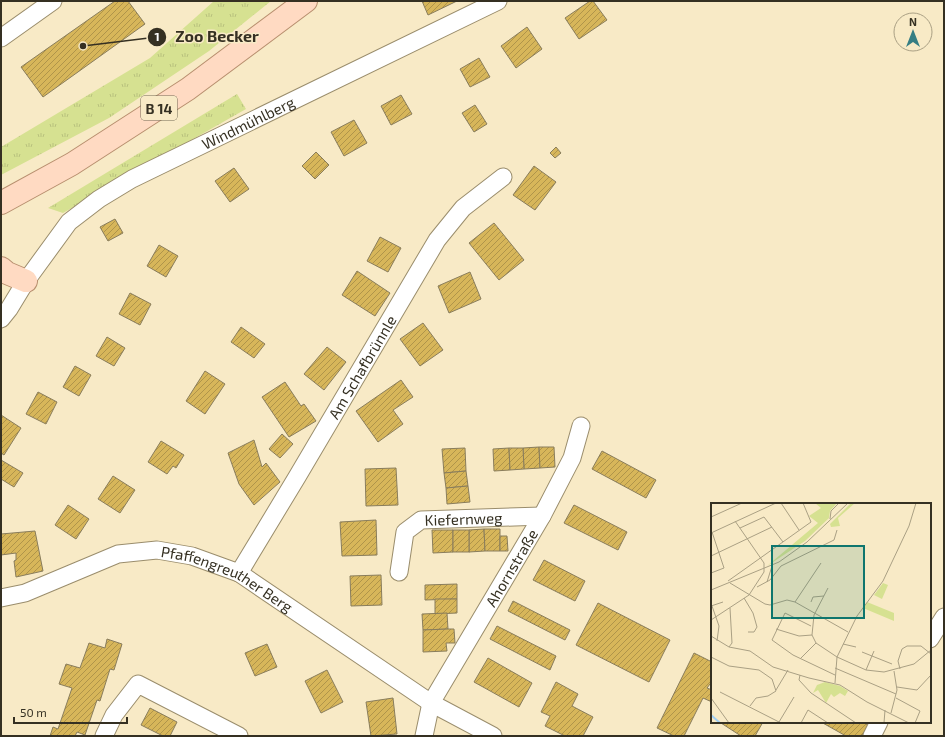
<svg xmlns="http://www.w3.org/2000/svg" width="945" height="737" font-family="'Exo 2',sans-serif">
  <defs>
    <pattern id="grass-tufts" width="24" height="20" patternUnits="userSpaceOnUse"><rect width="24" height="20" fill="#d6e191"/><path d="M3 7l-1-3M5 7V3M7 7l1-3M15 17l-1-3M17 17v-4M19 17l1-3" fill="none" stroke="#b8c17d"/></pattern>
    <pattern id="building-hatch" width="6" height="6" patternUnits="userSpaceOnUse"><rect width="6" height="6" fill="#d7b65a"/><path d="M-1 1l2-2M0 6l6-6M5 7l2-2" fill="none" stroke="#af944a"/></pattern>
  </defs>
  <rect width="100%" height="100%" fill="#f8eac6"/>
  <!-- grass -->
  <g fill="url(#grass-tufts)">
    <polygon points="214,1 271,1 209,51 109,118 1,175 1,147 150,58"/>
    <polygon points="237,94 246,109 63,213 48,208"/>
  </g>
  <!-- building -->
  <g fill="url(#building-hatch)" stroke="#897d5c">
    <polygon points="115,1 128,1 145,24 43,97 21,67"/>
    <polygon points="422,1 457,1 428,15"/>
    <polygon points="590,1 593,1 607,20 579,39 565,18"/>
    <polygon points="527,27 542,49 516,68 501,46"/>
    <polygon points="479,58 490,77 470,87 460,69"/>
    <polygon points="401,95 412,114 391,125 381,106"/>
    <polygon points="475,105 487,124 474,132 462,113"/>
    <polygon points="354,120 367,143 344,156 331,132"/>
    <polygon points="556,147 561,153 555,158 550,153"/>
    <polygon points="316,152 329,165 315,179 302,166"/>
    <polygon points="534,166 556,182 535,210 513,195"/>
    <polygon points="234,168 249,189 230,202 215,181"/>
    <polygon points="115,219 123,233 108,241 100,227"/>
    <polygon points="494,223 524,260 499,280 469,243"/>
    <polygon points="380,237 401,248 388,272 367,261"/>
    <polygon points="159,245 178,256 166,277 147,266"/>
    <polygon points="357,271 390,293 375,316 342,295"/>
    <polygon points="470,272 481,299 449,313 438,286"/>
    <polygon points="130,293 151,304 140,325 119,314"/>
    <polygon points="423,323 443,350 420,366 400,339"/>
    <polygon points="241,327 265,344 254,358 231,342"/>
    <polygon points="107,337 125,348 114,366 96,356"/>
    <polygon points="327,347 346,362 324,390 304,374"/>
    <polygon points="75,366 91,375 79,396 63,387"/>
    <polygon points="205,371 225,384 205,414 186,401"/>
    <polygon points="401,380 413,397 393,410 403,424 378,442 356,411"/>
    <polygon points="285,382 301,406 304,404 316,421 289,437 262,397"/>
    <polygon points="38,392 57,402 46,424 26,414"/>
    <polygon points="1,415 21,428 4,455 1,453"/>
    <polygon points="282,434 293,444 280,458 269,449"/>
    <polygon points="254,440 262,467 266,463 280,482 254,505 239,484 228,453"/>
    <polygon points="161,441 184,455 176,468 173,466 167,474 148,462"/>
    <polygon points="539,447 540,468 524,469 523,448"/>
    <polygon points="539,447 554,447 555,467 540,468"/>
    <polygon points="465,448 466,471 444,473 442,449"/>
    <polygon points="509,448 510,470 494,471 493,449"/>
    <polygon points="509,448 523,448 524,469 510,470"/>
    <polygon points="602,451 656,480 646,498 592,469"/>
    <polygon points="1,460 23,473 14,487 1,479"/>
    <polygon points="396,468 398,505 366,506 365,469"/>
    <polygon points="466,471 468,486 446,488 444,473"/>
    <polygon points="113,476 135,490 120,513 98,499"/>
    <polygon points="468,486 470,502 447,504 446,488"/>
    <polygon points="68,505 89,519 76,539 55,525"/>
    <polygon points="574,505 627,532 618,550 564,523"/>
    <polygon points="376,520 377,555 342,556 340,522"/>
    <polygon points="484,529 485,551 469,552 469,530"/>
    <polygon points="484,529 500,529 500,551 485,551"/>
    <polygon points="432,530 453,530 453,552 433,553"/>
    <rect x="453" y="530" width="16" height="22"/>
    <polygon points="35,531 43,571 16,577 14,561 16,560 16,553 1,555 1,534"/>
    <polygon points="500,536 507,536 508,551 500,551"/>
    <polygon points="544,560 585,581 575,601 533,580"/>
    <polygon points="381,575 382,605 351,606 350,576"/>
    <polygon points="457,584 457,599 425,600 425,585"/>
    <polygon points="435,599 457,599 457,613 435,614"/>
    <polygon points="513,601 570,630 565,640 508,611"/>
    <polygon points="598,603 670,640 649,682 576,645"/>
    <polygon points="447,613 448,629 423,630 422,614"/>
    <polygon points="497,626 556,656 550,670 490,639"/>
    <polygon points="448,629 454,629 455,643 446,643 447,651 423,652 423,630"/>
    <polygon points="107,639 122,644 114,670 110,669 100,701 97,700 85,735 77,732 75,736 50,736 53,727 58,729 72,688 59,684 66,664 80,668 89,643 105,648"/>
    <polygon points="267,644 277,667 255,676 245,653"/>
    <polygon points="694,653 712,662 712,685 710,684 707,688 712,690 712,702 703,698 684,736 674,736 657,728"/>
    <polygon points="488,658 532,683 519,707 474,682"/>
    <polygon points="327,670 343,702 321,713 305,681"/>
    <polygon points="556,682 578,694 572,706 593,717 583,736 565,736 545,726 550,716 541,712"/>
    <polygon points="393,698 397,734 371,736 366,702"/>
    <polygon points="150,708 177,722 170,736 163,736 141,725"/>
    <polygon points="721,722 763,722 755,736 741,736 721,723"/>
    <polygon points="821,722 862,722 868,725 862,736 846,736"/>
  </g>
  <g fill="none" stroke-linecap="round" stroke-linejoin="round">
    <!-- street casing -->
    <g stroke="#9a8d6c" stroke-width="19">
      <g id="street">
        <polyline points="1,38 53,1"/>
        <path id="s1" d="M1,319L9,309L26,281L69,222L99,199L132,179L498,1"/>
        <path id="s2" d="M399,572L405,532L421,520L542,516"/>
        <path id="s3" d="M239,573L297,477L437,240L463,208L503,177"/>
        <path id="s4" d="M1,598L25,593L118,554L157,550L192,556L239,573L431,703L493,736"/>
        <polyline points="930,639 944,617"/>
        <polyline points="104,736 114,715 138,684 239,736"/>
        <path id="s5" d="M424,736L431,703L542,516L572,458L581,426"/>
        <polyline points="872,736 879,722"/>
      </g>
    </g>
    <!-- primary casing -->
    <g stroke="#b88f6f" stroke-width="24">
      <g id="primary">
        <polyline points="1,203 72,164 188,89 306,1"/>
        <polyline points="1,268 7,273 26,281"/>
      </g>
    </g>
    <!-- street -->
    <use href="#street" stroke="#fff" stroke-width="17"/>
    <!-- primary -->
    <use href="#primary" stroke="#ffdac2" stroke-width="22"/>
  </g>
  <g text-anchor="middle" dominant-baseline="central" stroke-width="3" stroke-linejoin="round" paint-order="stroke">
    <!-- shield labels -->
    <rect fill="#f8eac6" stroke="#706853" stroke-width="1" x="141" y="96" width="36" height="24" rx="3"/>
    <g font-size="14" font-weight="bold" fill="#353022">
      <text x="159" y="108">B 14</text>
    </g>
    <!-- street labels -->
    <g font-size="15" fill="#353022" stroke="#f8eac6">
      <text stroke="none"><textPath href="#s1" startOffset="324">Windmühlberg</textPath></text>
      <text stroke="none"><textPath href="#s3" startOffset="240">Am Schafbrünnle</textPath></text>
      <text stroke="none"><textPath href="#s2" startOffset="103">Kiefernweg</textPath></text>
      <text stroke="none"><textPath href="#s5" startOffset="191">Ahornstraße</textPath></text>
      <text stroke="none"><textPath href="#s4" startOffset="241">Pfaffengreuther Berg</textPath></text>
    </g>
  </g>
  <!-- overview -->
  <g transform="translate(711 503)">
    <rect width="220" height="220" fill="#f8eac6"/>
    <path d="M104,0H126L119,8L118,15L94,38L56,63L107,20L98,13L110,5ZM140,0H144L127,15L129,23L120,24L119,21ZM172,80L177,82L171,96L163,92ZM156,99L183,110V118L152,105ZM114,179L129,183L137,188L134,193L129,190L123,194L120,191L115,200L107,187L102,190L106,182Z" fill="#d6e191"/>
    <path fill="none" stroke="#a0cef3" stroke-width="2" d="M0,212L9,220"/>
    <path fill="none" stroke="#aaa084" stroke-width="1" d="M70,0L88,27M0,14L31,0M119,16L120,8L128,0M29,25L53,14L72,39M0,30L65,0M0,53L61,24M0,70L13,65L1,29M17,78L100,19L92,0M56,79L61,63M19,80L54,101L59,102L76,97L84,99L137,129M46,84L59,77L70,63L123,37L126,27M117,85L103,112L101,132L105,140L126,154L155,167L173,169L203,161L220,147M0,87L68,59L96,39L137,0M33,95L42,110L46,124L43,129H37M84,99L110,60M100,99L102,94L113,93M0,103L12,99M1,103L8,123L6,138M0,117L38,92L53,69V60L24,18M100,123L74,110L61,137L82,152L124,172M65,126L88,133L101,132M0,133L18,144L39,148L62,164L98,175L129,182L156,199L198,220M132,141L145,144M18,144L21,140L19,105M151,149L181,161M0,154L18,163L48,167L61,176L65,188L57,193L45,195L39,203M89,156L105,140M124,165L185,191M189,166L187,158L191,146L196,143H210L220,151M155,167L163,148M89,172L88,177L100,190L145,220M124,180L126,154L146,113L172,78L198,23L205,0M186,184L206,187L220,172M65,187L77,167M9,189L70,220M0,195L18,220M185,195L209,208L204,220M180,210L186,187L183,168M68,219L83,194M90,220L97,207L117,220M173,220L174,207"/>
    <path fill="#0f766e" fill-opacity="0.15" stroke="#0f766e" stroke-width="2" d="M61,43H153V115H61Z"/>
    <rect width="220" height="220" fill="none" stroke="#353022" stroke-width="2"/>
  </g>
  <!-- callouts -->
  <path fill="none" stroke="#353022" stroke-width="1.5" d="M83 46L157 37"/>
  <g fill="#353022" stroke="#f8eac6" stroke-width="1.5">
    <circle cx="83" cy="46" r="4"/>
    <circle cx="157" cy="37" r="10"/>
  </g>
  <g font-size="12" text-anchor="middle" font-weight="bold" fill="#fff">
    <text x="157" y="41">1</text>
  </g>
  <g font-size="16" text-anchor="middle" font-weight="bold" fill="#353022" stroke="#f8eac6" stroke-width="3" stroke-linejoin="round" paint-order="stroke">
    <text x="217" y="42">Zoo Becker</text>
  </g>
  <!-- border -->
  <rect width="945" height="737" fill="none" stroke="#353022" stroke-width="4"/>
  <!-- north arrow -->
  <g transform="translate(913 32)"><circle r="19" fill="#f8eac6" stroke="#aaa084"/>
  <path d="M0-3L7 15L0 10L-7 15Z" fill="#367e83"/>
  <text y="-6" font-size="11" font-weight="bold" text-anchor="middle" fill="#353022">N</text>
  </g>
  <!-- scale -->
  <path d="M14 717v6h113v-6" fill="none" stroke="#353022" stroke-width="2"/>
  <text x="20" y="717" font-size="12" fill="#353022" stroke="#f8eac6" stroke-width="3" paint-order="stroke">50 m</text>
</svg>
